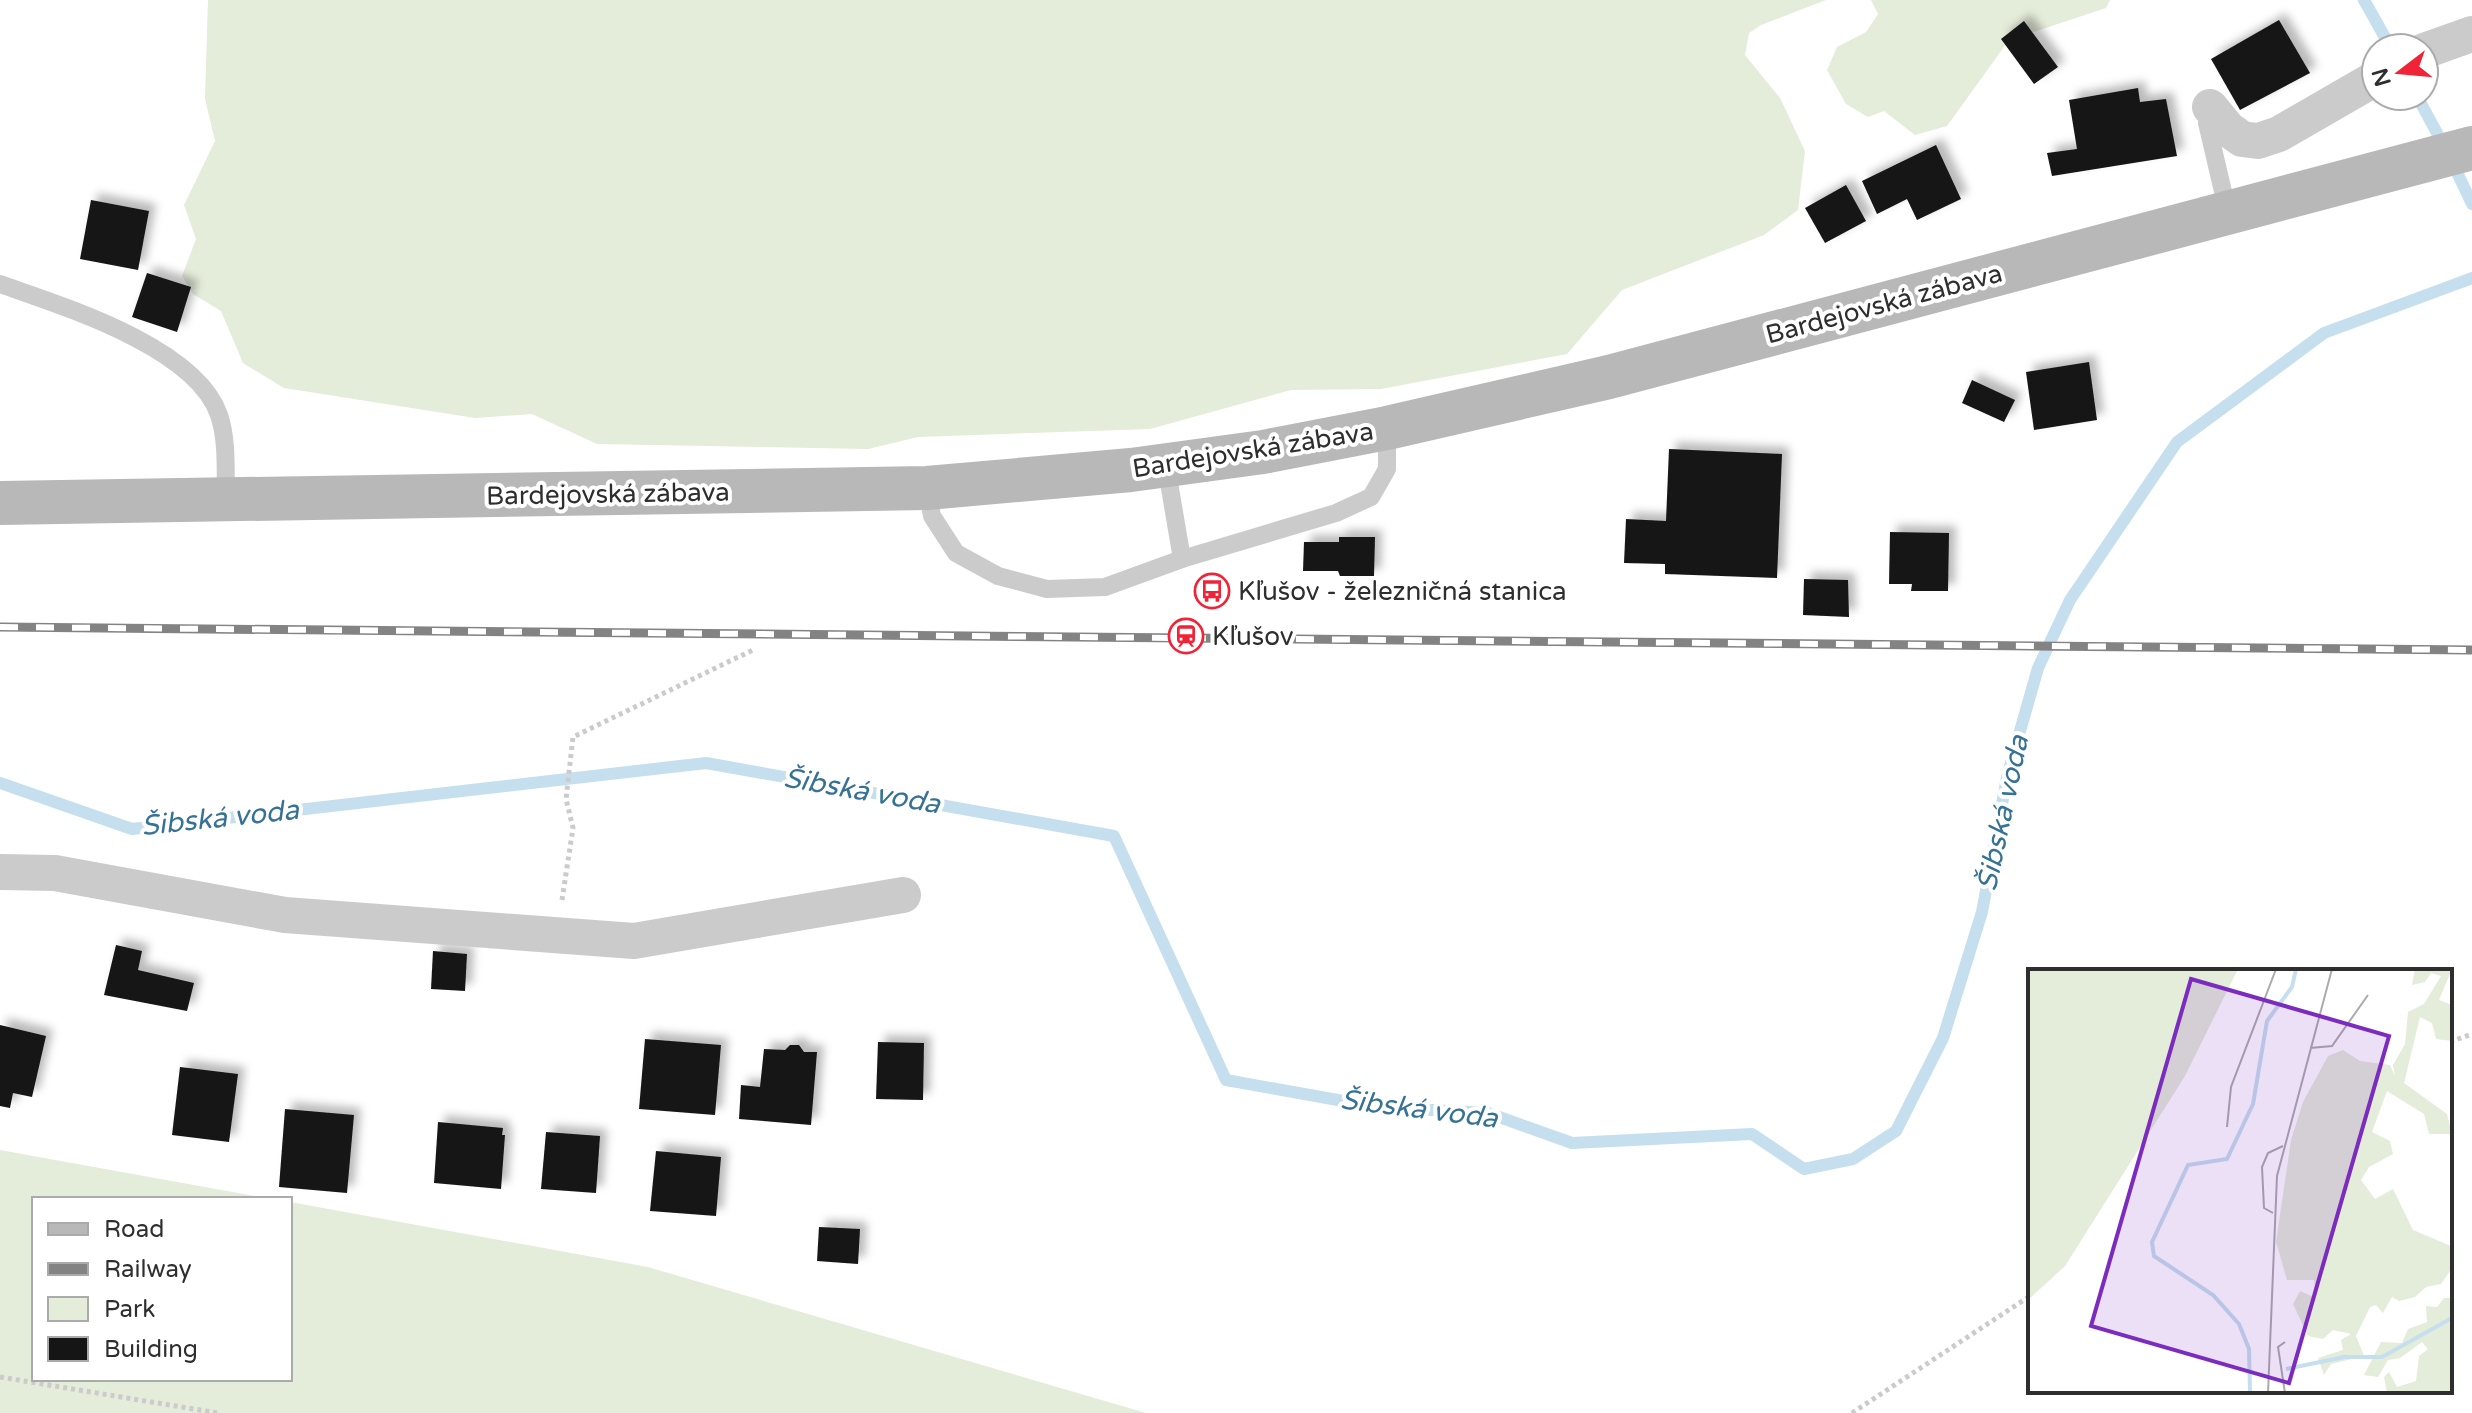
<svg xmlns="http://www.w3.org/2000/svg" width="2472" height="1413" font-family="'Varela Round',sans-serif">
  <defs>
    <filter id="shadow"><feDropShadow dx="7" dy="-7" stdDeviation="4" flood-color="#0004"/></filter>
  </defs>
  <rect width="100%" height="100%" fill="#fff"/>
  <!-- green -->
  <g fill="#e4ecda">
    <polygon points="208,0 1826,0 1761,25 1749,33 1745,55 1780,98 1805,151 1798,210 1764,235 1622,290 1567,354 1381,389 1291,390 1150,429 918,437 868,449 597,444 532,414 475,418 284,388 243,363 221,311 193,294 182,276 196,239 184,205 215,141 205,99"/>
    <polygon points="1871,0 2110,0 2106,8 2009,40 1947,126 1915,135 1884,111 1868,117 1846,104 1827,70 1837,47 1866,32 1878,14"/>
    <polygon points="0,1150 271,1199 34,1199 34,1379 290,1379 290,1202 648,1267 1146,1413 0,1413"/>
  </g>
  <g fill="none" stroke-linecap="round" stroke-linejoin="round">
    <!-- stream -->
    <g stroke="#c5dfee" stroke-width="12">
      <polyline points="2364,0 2391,48"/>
      <polyline points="2417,96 2444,146"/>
      <polyline points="2452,162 2472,204"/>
      <polyline points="0,783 132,829 706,763 1114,836 1226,1080 1377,1107 1488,1113 1572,1143 1752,1134 1804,1169 1853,1159 1896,1131 1943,1038 1982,912 2007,777 2038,668 2070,600 2177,442 2324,333 2472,278"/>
    </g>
  </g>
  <!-- building -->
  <g fill="#151515" filter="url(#shadow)">
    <polygon points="2279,20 2310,73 2240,110 2211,59"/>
    <polygon points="2024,21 2058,67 2034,84 2001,39"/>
    <polygon points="2138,88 2140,102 2166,99 2177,156 2052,176 2047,153 2077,149 2069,100"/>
    <polygon points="1936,145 1961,199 1917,220 1907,199 1877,214 1862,181"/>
    <polygon points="1846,185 1866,221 1825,243 1805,208"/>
    <polygon points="91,200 149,211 138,270 80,259"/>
    <polygon points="147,273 191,287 177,332 132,317"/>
    <polygon points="2089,362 2097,420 2034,430 2026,372"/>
    <polygon points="1972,380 2015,400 2004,422 1962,403"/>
    <polygon points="1669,449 1782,454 1777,578 1665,574 1665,564 1624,563 1626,519 1666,521"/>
    <polygon points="1890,532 1949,533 1948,591 1911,591 1912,584 1889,584"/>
    <polygon points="1339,537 1375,537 1374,576 1340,576 1338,571 1303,571 1304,542 1339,542"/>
    <polygon points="1804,579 1848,580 1849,617 1803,615"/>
    <polygon points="116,945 142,951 138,970 194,983 187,1011 104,995"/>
    <polygon points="433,951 467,954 465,991 431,989"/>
    <polygon points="0,1025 46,1036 32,1097 13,1093 10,1108 0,1106"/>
    <polygon points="645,1039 721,1045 715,1115 639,1109"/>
    <polygon points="878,1042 924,1043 923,1100 876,1099"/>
    <polygon points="790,1045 799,1045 804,1052 817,1052 811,1125 739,1119 741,1085 760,1087 764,1049 785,1050"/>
    <polygon points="180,1067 238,1074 229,1142 172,1135"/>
    <polygon points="285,1109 354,1115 347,1193 279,1187"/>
    <polygon points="438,1122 503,1128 502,1135 505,1135 501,1189 434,1183"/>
    <polygon points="546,1132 600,1136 596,1193 541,1189"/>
    <polygon points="656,1151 721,1157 716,1216 650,1211"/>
    <polygon points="819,1227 860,1229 858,1264 817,1261"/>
  </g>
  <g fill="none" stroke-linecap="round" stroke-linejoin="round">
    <!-- path -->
    <g stroke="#cbcbcb" stroke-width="5" stroke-dasharray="4 4" stroke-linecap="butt">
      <polyline points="562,900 573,828 566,799 573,737 755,649"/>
      <polyline points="2450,1042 2472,1034"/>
      <polyline points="0,1377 218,1413"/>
      <polyline points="1852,1413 2030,1296"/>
    </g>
    <!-- service -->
    <g stroke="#cbcbcb" stroke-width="18">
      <polyline points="2209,114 2207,123 2228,213"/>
      <path d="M0,284C62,306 196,347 219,415C228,442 225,472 226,500"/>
      <polyline points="1166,465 1182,559"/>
      <polyline points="927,488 932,516 956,553 998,576 1047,589 1105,587 1182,559 1336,513 1371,497 1387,469 1387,428"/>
    </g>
    <!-- minor -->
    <g stroke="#cbcbcb" stroke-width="36">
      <polyline points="2424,51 2472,34"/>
      <polyline points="2210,107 2228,129 2242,139 2258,141 2279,134 2376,78"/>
      <polyline points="0,872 55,873 285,915 634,941 903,895"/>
    </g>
    <!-- secondary -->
    <polyline stroke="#b8b8b8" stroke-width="44" points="0,503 927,488 1131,470 1263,452 1387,428 1609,377 2472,148"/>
    <!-- rail casing -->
    <g stroke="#838383" stroke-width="9">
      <polyline id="rail" points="0,627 2472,650"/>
    </g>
    <!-- rail -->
    <use href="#rail" stroke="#fff" stroke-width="6" stroke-dasharray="18" stroke-linecap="butt"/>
  </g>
  <!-- icons -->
  <defs>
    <g id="bus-ring" transform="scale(1.8)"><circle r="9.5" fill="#fff" stroke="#f12337" stroke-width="1.5"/><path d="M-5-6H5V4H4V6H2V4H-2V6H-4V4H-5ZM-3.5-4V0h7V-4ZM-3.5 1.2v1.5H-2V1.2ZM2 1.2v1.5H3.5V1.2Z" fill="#f12337"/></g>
    <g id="station-ring" transform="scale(1.8)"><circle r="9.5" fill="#fff" stroke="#f12337" stroke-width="1.5"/><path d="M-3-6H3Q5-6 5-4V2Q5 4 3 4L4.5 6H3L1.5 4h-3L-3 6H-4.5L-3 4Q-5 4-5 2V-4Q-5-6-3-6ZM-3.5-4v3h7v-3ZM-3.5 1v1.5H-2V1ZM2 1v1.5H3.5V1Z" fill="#f12337"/></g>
  </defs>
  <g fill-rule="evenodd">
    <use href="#bus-ring" x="1212" y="591"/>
    <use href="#station-ring" x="1186" y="636"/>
  </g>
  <g text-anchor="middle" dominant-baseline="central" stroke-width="8" stroke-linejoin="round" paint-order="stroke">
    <!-- street labels -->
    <g font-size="26" fill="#2e2e2e" stroke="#fff">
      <text transform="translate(1884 304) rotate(-15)">Bardejovská zábava</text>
      <text transform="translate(1253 450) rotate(-9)">Bardejovská zábava</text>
      <text transform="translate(608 494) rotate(-1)">Bardejovská zábava</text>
    </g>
    <!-- poi labels -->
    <g font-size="26" fill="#2e2e2e" stroke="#fff" text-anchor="start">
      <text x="1238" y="591">Kľušov - železničná stanica</text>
      <text x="1212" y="636">Kľušov</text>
    </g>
    <!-- water labels -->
    <g font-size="28" font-style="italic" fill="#367295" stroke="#fff">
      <text transform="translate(862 791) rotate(10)">Šibská voda</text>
      <text transform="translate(2003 813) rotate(-78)">Šibská voda</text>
      <text transform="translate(220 818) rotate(-6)">Šibská voda</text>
      <text transform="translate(1419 1109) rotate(7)">Šibská voda</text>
    </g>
  </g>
  <!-- overview -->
  <g transform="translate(2028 969)">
    <rect width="424" height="424" fill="#fff"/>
    <path d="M0,0H210L157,107L37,297L0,331ZM387,0H424L411,31L424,36V72L408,70L404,54L392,48L376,114L419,145L424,165H401L396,145L359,122L344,163L362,172L365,185L341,198L333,211L347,230L365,220L385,261L423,277L424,299L413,315L398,318L387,328L371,332L364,328L355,344L348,336L342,338L328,367L336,387L303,395L296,406L290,389L315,381L313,371L323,365L305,361L295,370L280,367L265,335L272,322L288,329L286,311H259L248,273L263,171L275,133L300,87L315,81L332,92L362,96L367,107L365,96L377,75L380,43L396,35L413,7L403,4L397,13L384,16ZM416,329H424V424H359L356,408L361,403L369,418L388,412L391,387L400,380L394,373L372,389L360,391L350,408L336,406L353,373L374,374L380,360L399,353L398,337L409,338Z" fill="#e4ecda"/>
    <path fill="none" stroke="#c5dfee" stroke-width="4" d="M258,400L316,388H354L424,349M222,424L221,380L211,355L185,326L126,287L124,273L160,196L199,190L225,135L239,52L264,18L268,0"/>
    <path fill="none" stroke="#ababab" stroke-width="2" d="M282,79L304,77L340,26M199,158L203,118L248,0M245,244L236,239L234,198L240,184L255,177M240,424L249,207L304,0M257,424L250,378L257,373"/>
    <path fill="#7b2cbf" fill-opacity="0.15" stroke="#7b2cbf" stroke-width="4" d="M163,10L361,67L261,414L63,357Z"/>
    <rect width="424" height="424" fill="none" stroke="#2e2e2e" stroke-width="4"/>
  </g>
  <!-- legend -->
  <rect x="32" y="1197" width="260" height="184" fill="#ffffff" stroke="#ababab" stroke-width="2"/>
  <rect x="48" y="1223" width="40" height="12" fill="#b8b8b8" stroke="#ababab" stroke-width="2"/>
  <text x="104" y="1237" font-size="24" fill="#2e2e2e">Road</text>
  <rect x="48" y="1263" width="40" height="12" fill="#838383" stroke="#ababab" stroke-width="2"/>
  <text x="104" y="1277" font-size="24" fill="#2e2e2e">Railway</text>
  <rect x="48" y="1297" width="40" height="24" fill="#e4ecda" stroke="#ababab" stroke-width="2"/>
  <text x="104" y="1317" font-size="24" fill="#2e2e2e">Park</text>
  <rect x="48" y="1337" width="40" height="24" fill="#151515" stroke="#ababab" stroke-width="2"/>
  <text x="104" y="1357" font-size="24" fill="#2e2e2e">Building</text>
  <!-- north arrow -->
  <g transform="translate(2400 72) rotate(254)"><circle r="38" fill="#ffffff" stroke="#ababab" stroke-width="2"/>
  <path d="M0-6L14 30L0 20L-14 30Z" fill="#f12337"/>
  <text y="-12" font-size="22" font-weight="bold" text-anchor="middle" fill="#2e2e2e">N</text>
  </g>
</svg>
